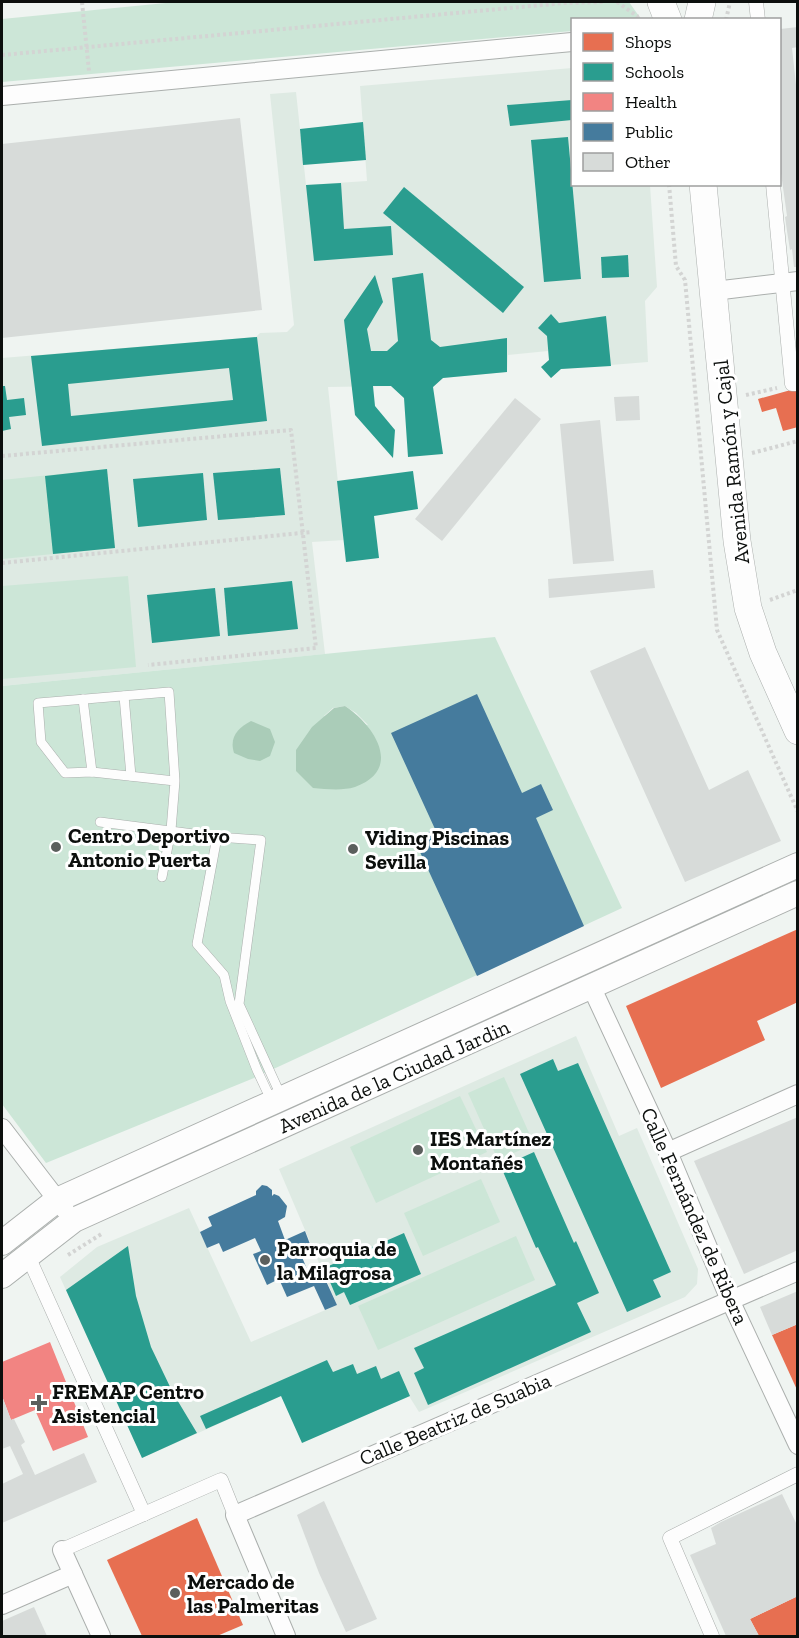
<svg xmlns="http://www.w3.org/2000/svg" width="799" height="1638" font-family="'Zilla Slab',serif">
  <rect width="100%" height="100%" fill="#eff4f1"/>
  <!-- built -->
  <g fill="#deeae3">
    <polygon points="572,68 572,184 650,185 657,287 645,301 648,362 561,369 551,378 541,367 549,360 548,351 508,355 507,372 443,378 433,387 404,398 391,386 328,387 344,540 312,542 325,654 2,686 2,358 256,337 260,333 287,332 294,325 270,94 296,92 306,185 367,181 360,86"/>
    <polygon points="576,1036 619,1136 637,1128 698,1269 697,1284 685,1297 419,1412 409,1396 281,1396 142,1458 60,1277 97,1247 189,1208 251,1342 337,1305 279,1169"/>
  </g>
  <!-- green -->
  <g fill="#cce6d7" fill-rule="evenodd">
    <polygon points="176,2 629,2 641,19 572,20 572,31 2,82 2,19"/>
    <polygon points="107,469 115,548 2,559 2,480"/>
    <polygon points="128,576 136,667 2,679 2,586"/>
    <path d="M495,637L622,908L254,1078L46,1163L2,1104V686ZM345,706L356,713L368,725L324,716L333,708Z"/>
    <polygon points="504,1077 534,1144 498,1160 468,1093"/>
    <polygon points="460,1096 487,1152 376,1203 350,1147"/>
    <polygon points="481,1179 500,1222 423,1256 404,1213"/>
    <polygon points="516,1236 535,1280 378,1350 358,1306"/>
  </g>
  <!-- water -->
  <g fill="#aaccb8">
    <path d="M345,706C374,725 404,769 355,787C342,791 326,789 313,788L296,771V750L312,727L334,708Z"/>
    <path d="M251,721L270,729L275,742L270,756L260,761L248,759L234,753C229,737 238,728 251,721Z"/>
  </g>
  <!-- shops -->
  <g fill="#e76f51">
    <polygon points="798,388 798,427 783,431 776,408 762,412 758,399"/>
    <polygon points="798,929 798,1002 757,1021 765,1040 661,1088 626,1006"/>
    <polygon points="798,1324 798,1392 772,1335"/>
    <polygon points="197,1518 243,1625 217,1636 142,1636 107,1560"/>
    <polygon points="798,1596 798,1636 759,1636 750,1619"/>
  </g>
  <!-- schools -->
  <g fill="#2a9d8f" fill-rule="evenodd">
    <polygon points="572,100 572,120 510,126 507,105"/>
    <polygon points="363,122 366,160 303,165 300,129"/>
    <polygon points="568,137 581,279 544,282 531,140"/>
    <polygon points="341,183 344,229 391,226 393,255 314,261 306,185"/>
    <polygon points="404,187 524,287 503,313 383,213"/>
    <polygon points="628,255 629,277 602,278 601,257"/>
    <polygon points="423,273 431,340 440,347 507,338 507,372 443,378 433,387 443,454 408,457 404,398 391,386 373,386 375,406 395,430 393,458 355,415 344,320 375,275 383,302 367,329 371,351 387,351 398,341 392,278"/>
    <polygon points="551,314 559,323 606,316 611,366 561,369 551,378 541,367 549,360 547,336 538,328"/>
    <path d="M257,337L267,421L42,446L31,356ZM229,368L233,400L71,416L68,384Z"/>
    <polygon points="2,386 5,386 7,400 24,398 26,415 9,417 11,429 2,431"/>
    <polygon points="280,468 285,515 218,520 213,473"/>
    <polygon points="107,469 115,548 53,554 45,476"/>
    <polygon points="413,471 418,509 374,516 379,558 346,562 337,481"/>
    <polygon points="203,473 207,520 138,527 133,479"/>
    <polygon points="292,581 298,629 228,636 224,588"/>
    <polygon points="215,588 220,636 152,643 147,595"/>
    <polygon points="553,1059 558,1071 578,1063 671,1272 653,1280 661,1297 627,1312 520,1074"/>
    <polygon points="534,1152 574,1243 576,1241 599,1293 577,1303 591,1332 428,1405 414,1373 424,1368 414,1348 556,1285 538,1247 536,1248 501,1167"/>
    <polygon points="404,1233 421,1274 350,1305 344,1292 336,1296 324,1268"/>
    <polygon points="128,1246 136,1296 151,1347 173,1393 197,1433 142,1458 66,1290"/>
    <polygon points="327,1360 333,1372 353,1364 357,1374 376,1366 381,1379 399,1371 410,1396 302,1443 281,1396 206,1429 200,1416"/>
  </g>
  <!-- health -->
  <polygon fill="#f28482" points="50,1342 88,1437 53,1451 35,1410 11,1420 2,1396 2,1362"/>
  <!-- public -->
  <g fill="#457b9d">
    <polygon points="477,694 522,793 541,784 553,810 536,818 584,926 477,976 414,839 435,829 391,733"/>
    <polygon points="262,1185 267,1186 272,1190 272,1196 274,1194 279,1196 287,1206 285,1217 278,1221 285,1240 305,1231 313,1252 302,1257 309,1274 320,1268 337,1305 325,1310 314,1286 287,1297 279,1279 267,1285 253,1254 261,1251 255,1238 223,1252 219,1243 207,1248 200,1232 212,1226 208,1217 256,1195 256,1191"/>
  </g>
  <!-- building -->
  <g fill="#d7dbd9">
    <polygon points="798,27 798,47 792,48 798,103 798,267 794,267 792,249 790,250 787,231 785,217 787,216 780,166 780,29"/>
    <polygon points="240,118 262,310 2,338 2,144"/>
    <polygon points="639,396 640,420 616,421 614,397"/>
    <polygon points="515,398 541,419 442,541 415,519"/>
    <polygon points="600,420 614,561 573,564 560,424"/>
    <polygon points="653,570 655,588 549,598 548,579"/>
    <polygon points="645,647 709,790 748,770 781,841 685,882 590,671"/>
    <polygon points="798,1117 798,1250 744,1274 694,1161"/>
    <polygon points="798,1291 798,1324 772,1335 760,1307"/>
    <polygon points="2,1396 11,1420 14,1419 25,1442 21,1445 35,1475 84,1453 97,1482 2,1523 2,1484 23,1474 10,1446 2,1449"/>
    <polygon points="782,1494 798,1527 798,1596 750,1619 759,1636 726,1636 690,1555 716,1544 711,1528 721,1522"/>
    <polygon points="324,1501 377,1619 346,1632 319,1573 297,1515"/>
    <polygon points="34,1607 47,1636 2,1636 2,1621"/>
  </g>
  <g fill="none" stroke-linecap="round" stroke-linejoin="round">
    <!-- service casing -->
    <g stroke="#abafad" stroke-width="10">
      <g id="service">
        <polyline points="124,696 131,776"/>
        <polyline points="83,699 92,772"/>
        <polyline points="100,822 217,837 261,840 239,1004 282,1098"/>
        <polyline points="217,837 197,944 224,975 230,1001 257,1070 272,1102"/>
        <polyline points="162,877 171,830 175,781 169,692 38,703 41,742 65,773 92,772 175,781"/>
      </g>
    </g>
    <!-- pedestrian casing -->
    <g stroke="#abafad" stroke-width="15">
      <g id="pedestrian">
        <polyline points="756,2 758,20"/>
        <polyline points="773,184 792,384 798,384"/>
        <polyline points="28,1256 144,1514"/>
        <polyline points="62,1550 221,1480 235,1515"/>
        <polyline points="712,1636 670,1538 798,1474"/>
      </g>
    </g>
    <!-- minor casing -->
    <g stroke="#abafad" stroke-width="20">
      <g id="minor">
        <polyline points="2,96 572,42"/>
        <polyline points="714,291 798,281"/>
        <polyline points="591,986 668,1152 730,1300 798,1445"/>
        <polyline points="2,1128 65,1210"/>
        <polyline points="668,1152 798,1094"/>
        <polyline points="62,1550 101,1636"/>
        <polyline points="2,1605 73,1574"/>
        <polyline points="286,1636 235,1515 798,1271"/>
      </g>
    </g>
    <!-- secondary casing -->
    <g stroke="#abafad" stroke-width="26">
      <g id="secondary">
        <polyline points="2,1243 57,1200 798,865"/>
        <polyline points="2,1276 74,1220 798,893"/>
      </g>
    </g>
    <!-- primary casing -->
    <g stroke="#abafad" stroke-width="28">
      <g id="primary">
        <polyline points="661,2 668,20"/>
        <polyline points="698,20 702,2"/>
        <polyline points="703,184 737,541 748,608 763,653 798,731"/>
      </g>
    </g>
    <!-- path -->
    <g stroke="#d3d4d3" stroke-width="4" stroke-dasharray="3 3" stroke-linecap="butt">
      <polyline points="82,2 89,71"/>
      <polyline points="617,2 637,16 639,20"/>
      <polyline points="726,20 730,2"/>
      <polyline points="2,55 564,3 604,2"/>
      <polyline points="669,184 676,266 685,280 717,630 798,812"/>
      <polyline points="746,395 777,388"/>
      <polyline points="752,453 798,441"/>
      <polyline points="2,456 291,430 316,648 148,665"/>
      <polyline points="2,563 311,532"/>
      <polyline points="770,600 798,590"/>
      <polyline points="68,1255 103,1233"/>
    </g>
    <!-- service -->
    <use href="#service" stroke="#fdfdfd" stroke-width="9"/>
    <!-- pedestrian -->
    <use href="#pedestrian" stroke="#fdfdfd" stroke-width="14"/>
    <!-- minor -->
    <use href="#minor" stroke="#fdfdfd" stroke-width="18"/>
    <!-- secondary -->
    <use href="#secondary" stroke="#fdfdfd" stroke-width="24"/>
    <!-- primary -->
    <use href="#primary" stroke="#fdfdfd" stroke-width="27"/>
  </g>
  <!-- markers -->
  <g fill="#5b5f5d" stroke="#fff" stroke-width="2">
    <circle cx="56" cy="847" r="6"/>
    <circle cx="353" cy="849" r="6"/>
    <circle cx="418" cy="1150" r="6"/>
    <circle cx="265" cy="1260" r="6"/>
    <path d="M36 1394h6v6h6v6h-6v6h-6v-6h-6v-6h6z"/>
    <circle cx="175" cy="1593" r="6"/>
  </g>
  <g text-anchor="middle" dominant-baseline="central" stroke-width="6" stroke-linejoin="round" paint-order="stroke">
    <!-- street labels -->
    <g font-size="21" fill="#0c0f0d" stroke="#fff">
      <text transform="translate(731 462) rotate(-96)">Avenida Ramón y Cajal</text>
      <text transform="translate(394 1076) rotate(-24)">Avenida de la Ciudad Jardin</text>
      <text transform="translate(695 1216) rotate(66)">Calle Fernández de Ribera</text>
      <text transform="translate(455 1419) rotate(-23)">Calle Beatriz de Suabia</text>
    </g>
    <!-- poi labels -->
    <g font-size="21" font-weight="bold" fill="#0c0f0d" stroke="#fff" text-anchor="start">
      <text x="68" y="835">Centro Deportivo<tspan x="68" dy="24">Antonio Puerta</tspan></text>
      <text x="365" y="837">Viding Piscinas<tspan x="365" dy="24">Sevilla</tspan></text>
      <text x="430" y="1138">IES Martínez<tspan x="430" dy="24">Montañés</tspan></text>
      <text x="277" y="1248">Parroquia de<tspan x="277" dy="24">la Milagrosa</tspan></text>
      <text x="52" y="1391">FREMAP Centro<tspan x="52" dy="24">Asistencial</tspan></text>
      <text x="187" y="1581">Mercado de<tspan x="187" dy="24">las Palmeritas</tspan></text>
    </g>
  </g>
  <!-- border -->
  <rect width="799" height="1638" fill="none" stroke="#0c0f0d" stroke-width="6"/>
  <!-- legend -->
  <rect x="571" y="18" width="210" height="168" fill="#ffffff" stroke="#9e9f9e" stroke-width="1.5"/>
  <rect x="583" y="33" width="30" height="18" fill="#e76f51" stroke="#9e9f9e" stroke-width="1.5"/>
  <text x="625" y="48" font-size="18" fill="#0c0f0d">Shops</text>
  <rect x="583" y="63" width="30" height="18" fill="#2a9d8f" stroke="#9e9f9e" stroke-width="1.5"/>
  <text x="625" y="78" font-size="18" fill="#0c0f0d">Schools</text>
  <rect x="583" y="93" width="30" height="18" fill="#f28482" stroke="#9e9f9e" stroke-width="1.5"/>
  <text x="625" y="108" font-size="18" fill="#0c0f0d">Health</text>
  <rect x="583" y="123" width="30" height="18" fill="#457b9d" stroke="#9e9f9e" stroke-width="1.5"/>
  <text x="625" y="138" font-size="18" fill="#0c0f0d">Public</text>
  <rect x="583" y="153" width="30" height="18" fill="#d7dbd9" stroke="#9e9f9e" stroke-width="1.5"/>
  <text x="625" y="168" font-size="18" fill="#0c0f0d">Other</text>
</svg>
